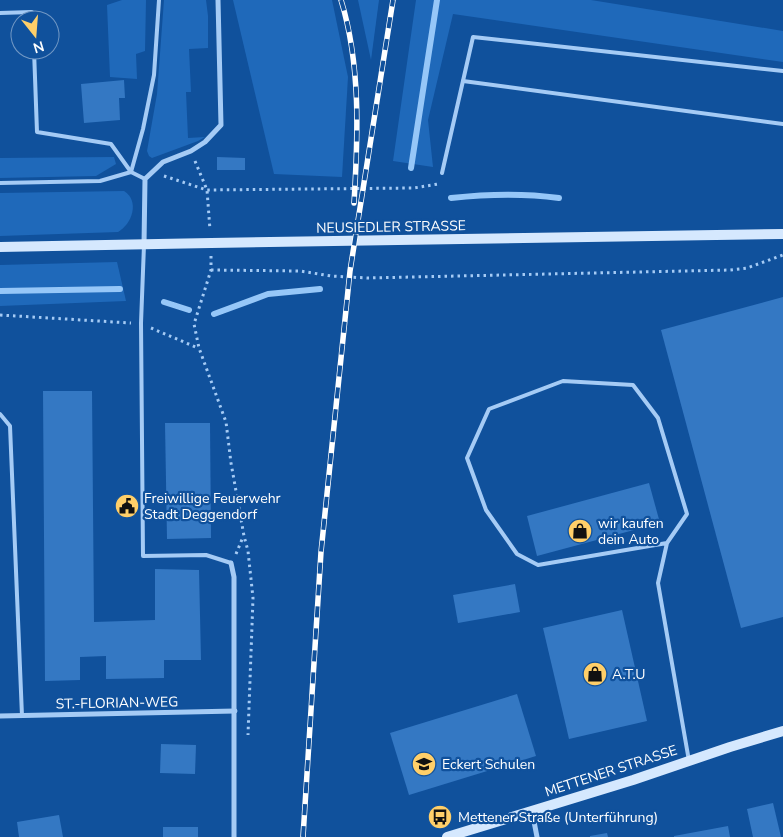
<svg xmlns="http://www.w3.org/2000/svg" width="783" height="837" font-family="'Nunito Sans',sans-serif">
  <rect width="100%" height="100%" fill="#10519c"/>
  <!-- green -->
  <g fill="#1f69ba">
    <polygon points="122,0 146,0 145,51 136,54 137,79 110,77 107,5"/>
    <polygon points="164,0 206,0 208,16 208,48 189,49 191,92 186,92 188,138 205,137 198,141 152,158 149,156 147,151 157,94"/>
    <polygon points="233,0 332,0 348,77 342,177 274,174"/>
    <polygon points="358,0 379,0 371,60"/>
    <polygon points="416,0 591,0 783,31 783,62 453,14 428,120 433,167 393,161"/>
    <polygon points="114,157 116,164 96,176 0,178 0,158"/>
    <path d="M124,191C140,201 132,224 118,232L0,236V193Z"/>
    <polygon points="117,262 126,301 0,306 0,265"/>
  </g>
  <g fill="none" stroke-linecap="round" stroke-linejoin="round">
    <!-- stream -->
    <g stroke="#96c7f8" stroke-width="6">
      <polyline points="411,168 437,0"/>
      <path d="M451,198C487,194 523,193 559,198"/>
      <polyline points="0,291 120,289"/>
      <polyline points="164,302 189,310"/>
      <polyline points="214,314 268,294 320,289"/>
    </g>
  </g>
  <!-- building -->
  <g fill="#3478c3">
    <polygon points="124,80 125,98 119,98 120,120 84,123 81,84"/>
    <polygon points="217,157 245,158 245,170 217,170"/>
    <polygon points="783,297 783,617 741,628 661,330"/>
    <polygon points="43,391 92,391 94,622 155,620 155,569 199,570 201,660 164,660 164,678 106,679 106,656 80,657 80,680 45,681"/>
    <polygon points="165,423 210,423 211,538 167,539"/>
    <polygon points="649,483 660,523 537,556 527,516"/>
    <polygon points="515,584 520,612 458,623 453,595"/>
    <polygon points="622,610 647,721 569,739 543,628"/>
    <polygon points="517,694 536,756 409,795 390,733"/>
    <polygon points="161,744 196,745 195,774 160,773"/>
    <polygon points="773,803 781,837 753,837 747,809"/>
    <polygon points="59,815 63,837 19,837 17,822"/>
    <polygon points="728,826 730,837 674,837 674,836"/>
    <rect x="163" y="827" width="35" height="10"/>
    <polygon points="607,833 608,837 590,837 590,836"/>
  </g>
  <g fill="none" stroke-linecap="round" stroke-linejoin="round">
    <!-- path -->
    <g stroke="#a5cbf5" stroke-width="3" stroke-dasharray="2.5 4" stroke-linecap="butt">
      <polyline points="195,161 207,190 210,230"/>
      <polyline points="164,176 207,190 414,188 438,184"/>
      <polyline points="211,256 211,270 194,324 199,348 226,422 231,463 244,536 248,551 253,598 248,735"/>
      <polyline points="211,270 300,271 331,276 367,278 730,270 747,268 783,255"/>
      <polyline points="0,315 131,323"/>
      <polyline points="151,328 198,348"/>
      <polyline points="236,554 243,537"/>
    </g>
    <!-- lane -->
    <g stroke="#a5cbf5" stroke-width="4">
      <polyline points="0,13 32,12 33,20"/>
      <polyline points="34,50 37,132 111,144 131,172 145,179"/>
      <polyline points="463,81 783,124"/>
      <polyline points="442,173 473,37 783,71"/>
      <polyline points="0,183 100,181 131,172 143,129 154,75 159,0"/>
      <polyline points="144,245 141,323 143,556 206,555 231,563"/>
      <polyline points="0,414 10,426 22,716"/>
      <polyline points="667,543 538,565 517,554 486,510 467,458 489,409 563,381 633,385 658,418 687,514 667,543 658,583 689,761"/>
    </g>
    <!-- street -->
    <g stroke="#a5cbf5" stroke-width="5">
      <polyline points="144,244 145,179 163,162 191,151 205,142 221,125 218,0"/>
      <polyline points="231,563 234,577 234,837"/>
      <polyline points="0,716 235,711"/>
      <polyline points="532,811 537,837"/>
    </g>
    <!-- secondary -->
    <g stroke="#d5e8fe" stroke-width="10">
      <polyline points="0,247 211,243 783,234"/>
      <polyline points="447,837 633,780 730,747 783,731"/>
    </g>
    <!-- rail casing -->
    <g stroke="#fff" stroke-width="5.5">
      <g id="rail">
        <path d="M341,0C361,65 358,136 354,203"/>
        <polyline points="303,837 321,552 350,271 393,0"/>
      </g>
    </g>
    <!-- rail -->
    <use href="#rail" stroke="#10519c" stroke-width="4" stroke-dasharray="11" stroke-linecap="butt"/>
  </g>
  <!-- icons -->
  <defs>
    <g id="civic-disc" transform="scale(1.25)"><circle r="9.5" fill="#ffcf69" stroke="#10519c"/><path d="M-.6-6.5H3V-4.5H.6V-3L4-1V1h2V6H-6V1h2V-1L-.6-3ZM-1.2 2.5V6h2.4V2.5Z" fill="#111"/></g>
    <g id="shop-disc" transform="scale(1.25)"><circle r="9.5" fill="#ffcf69" stroke="#10519c"/><path d="M-5-2.5h2.3a2.7 3.5 0 0 1 5.4 0H5L5.5 6h-11ZM-1.5-2.5h3a1.5 2.3 0 0 0-3 0Z" fill="#111"/></g>
    <g id="university-disc" transform="scale(1.25)"><circle r="9.5" fill="#ffcf69" stroke="#10519c"/><path d="M0-5L7-2L0 1L-7-2ZM-4 1L0 2.5L4 1V4Q0 6-4 4Z" fill="#111"/></g>
    <g id="bus-disc" transform="scale(1.25)"><circle r="9.5" fill="#ffcf69" stroke="#10519c"/><path d="M-5-6H5V4H4V6H2V4H-2V6H-4V4H-5ZM-3.5-4V0h7V-4ZM-3.5 1.2v1.5H-2V1.2ZM2 1.2v1.5H3.5V1.2Z" fill="#111"/></g>
  </defs>
  <g fill-rule="evenodd">
    <use href="#civic-disc" x="127" y="506"/>
    <use href="#shop-disc" x="580" y="531"/>
    <use href="#shop-disc" x="595" y="674"/>
    <use href="#university-disc" x="424" y="764"/>
    <use href="#bus-disc" x="440" y="817"/>
  </g>
  <g text-anchor="middle" dominant-baseline="central" stroke-width="4.5" stroke-linejoin="round" paint-order="stroke">
    <!-- street labels -->
    <g font-size="14" fill="#fff" stroke="#10519c">
      <text transform="translate(391 227) rotate(-1)">NEUSIEDLER STRASSE</text>
      <text transform="translate(117 703) rotate(-1)">ST.-FLORIAN-WEG</text>
      <text transform="translate(611 771) rotate(-18)">METTENER STRASSE</text>
    </g>
    <!-- poi labels -->
    <g font-size="14" fill="#fff" stroke="#10519c" text-anchor="start">
      <text x="144" y="498">Freiwillige Feuerwehr<tspan x="144" dy="16">Stadt Deggendorf</tspan></text>
      <text x="598" y="523">wir kaufen<tspan x="598" dy="16">dein Auto</tspan></text>
      <text x="612" y="674">A.T.U</text>
      <text x="442" y="764">Eckert Schulen</text>
      <text x="458" y="817">Mettener Straße (Unterführung)</text>
    </g>
  </g>
  <!-- north arrow -->
  <g transform="translate(35 35) rotate(163)"><circle r="24" fill="#10519c" stroke="#7097c4"/>
  <path d="M0-4L9 19L0 12L-9 19Z" fill="#ffcf69"/>
  <text y="-8" font-size="14" font-weight="bold" text-anchor="middle" fill="#ffffff">N</text>
  </g>
</svg>
